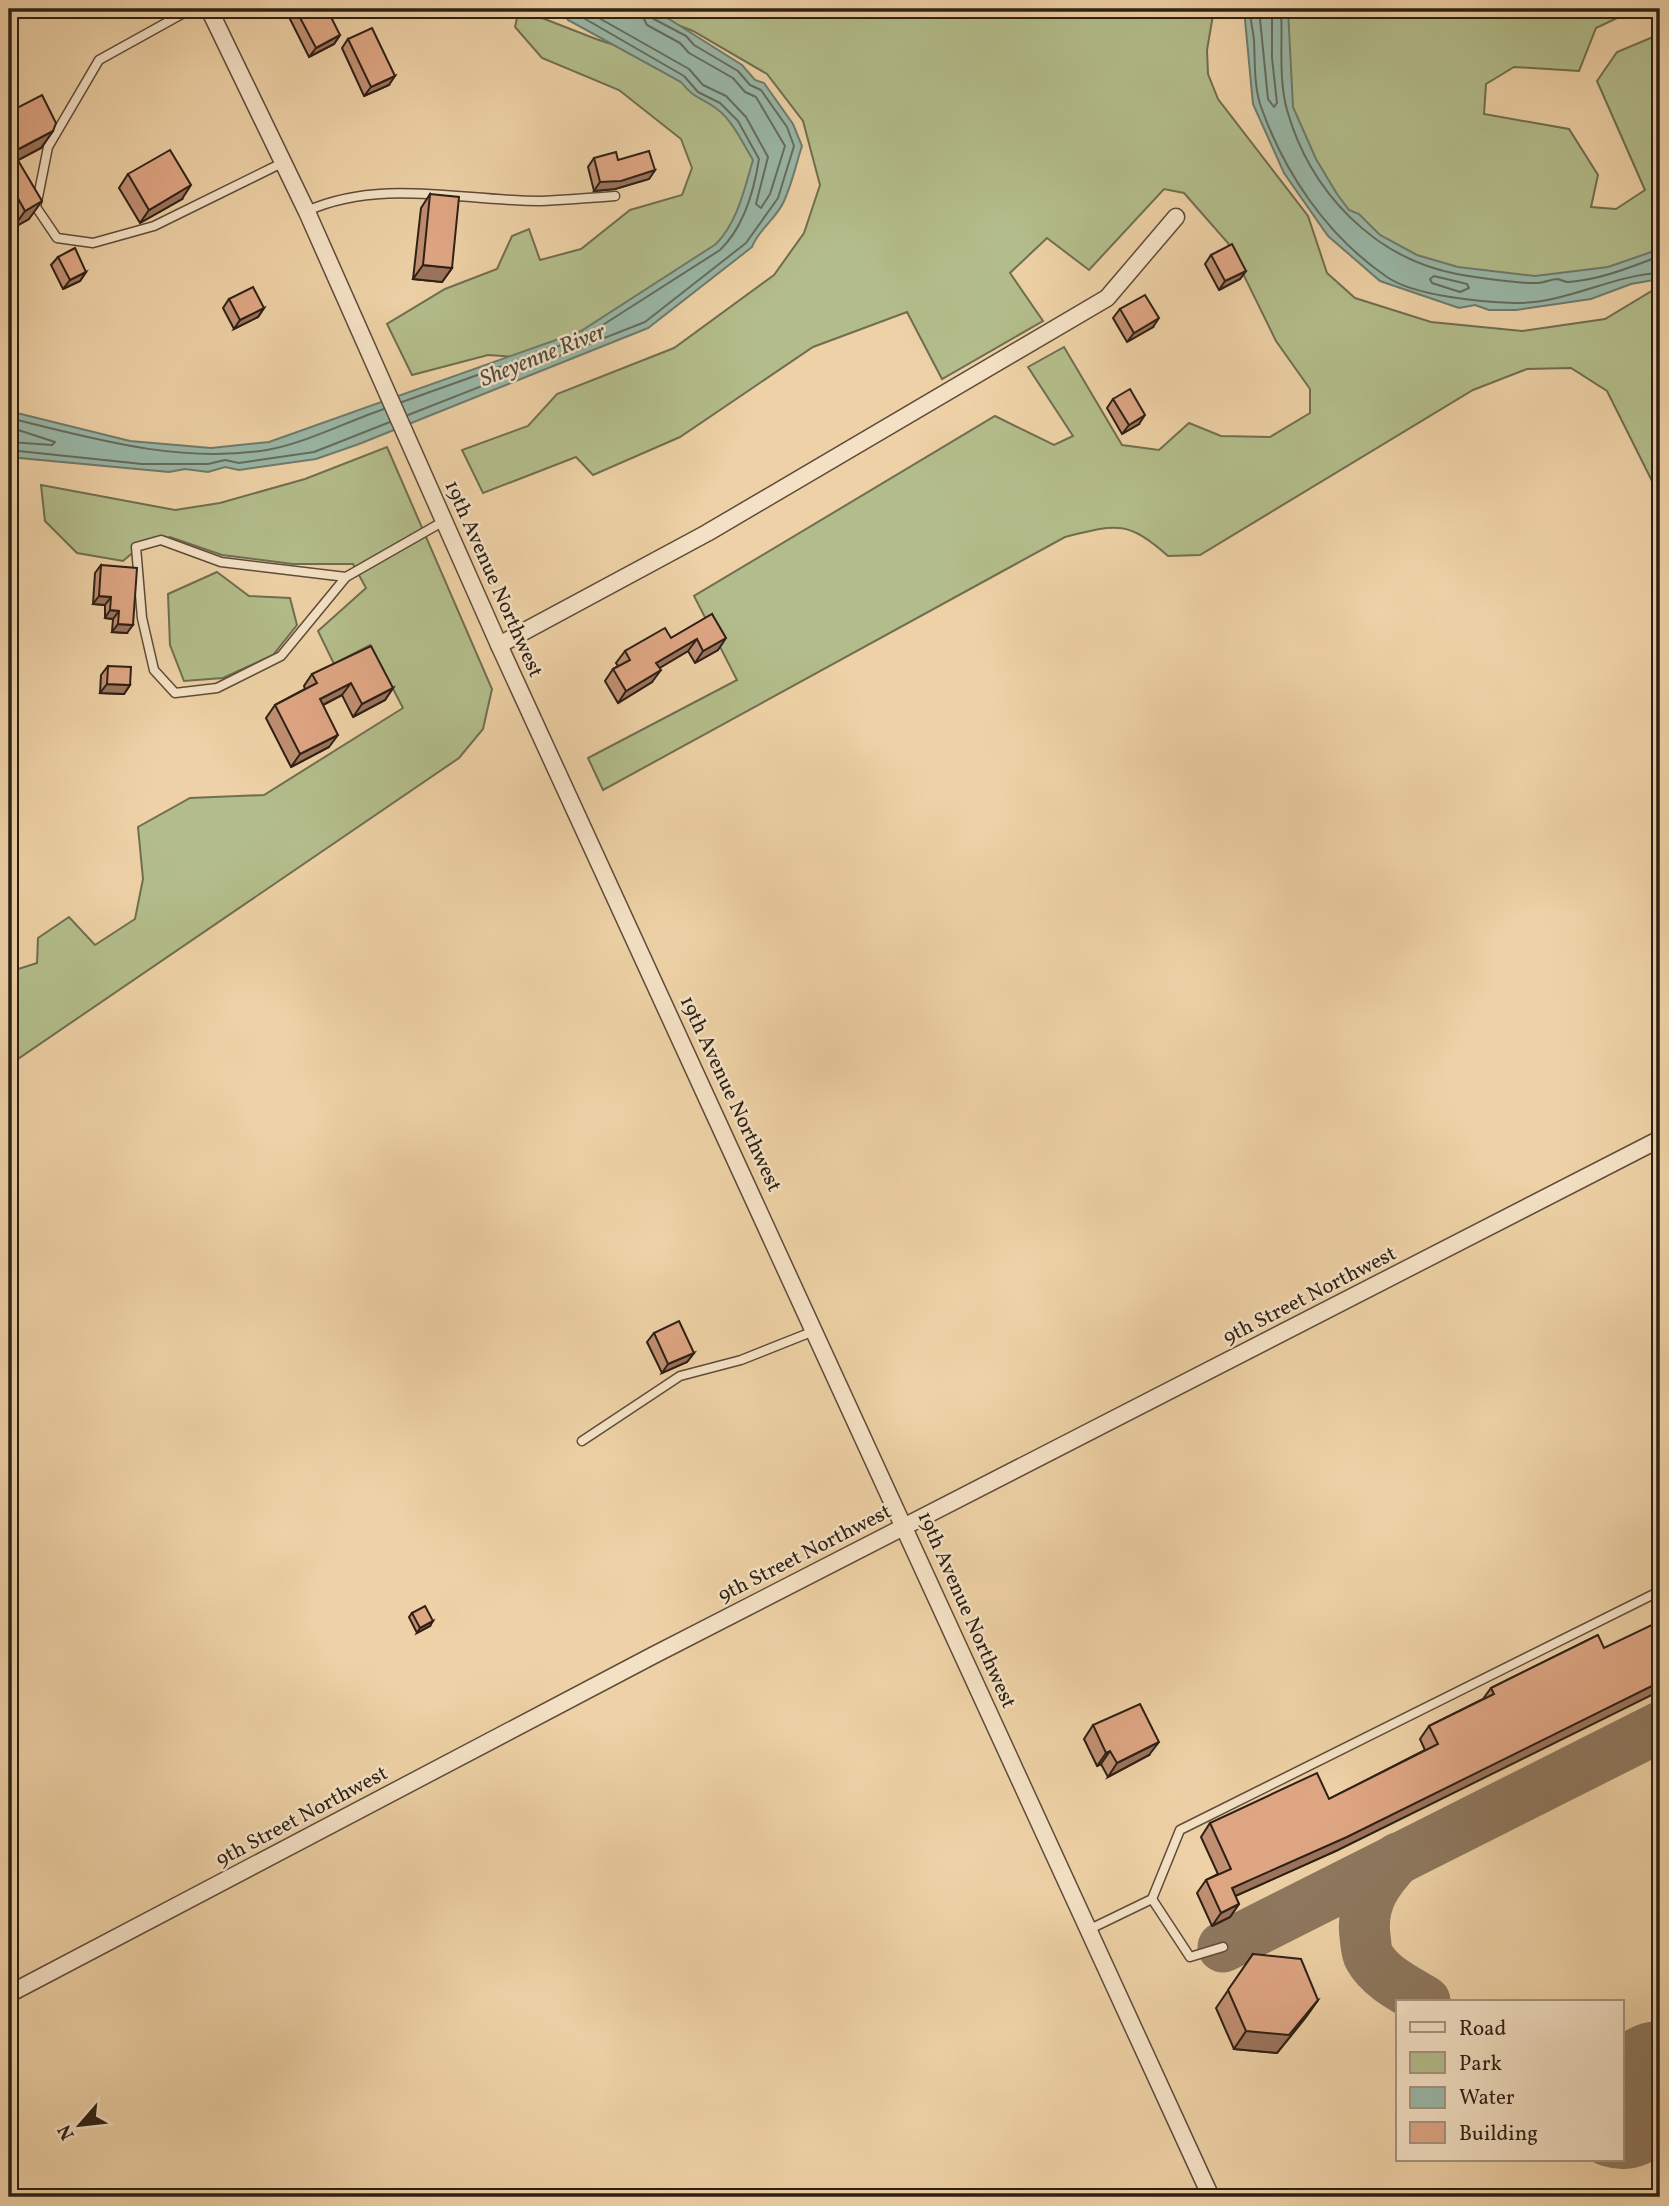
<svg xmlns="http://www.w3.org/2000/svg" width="1669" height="2206" font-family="Vollkorn,serif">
  <rect width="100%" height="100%" fill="#eed1a6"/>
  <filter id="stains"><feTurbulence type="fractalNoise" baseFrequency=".00286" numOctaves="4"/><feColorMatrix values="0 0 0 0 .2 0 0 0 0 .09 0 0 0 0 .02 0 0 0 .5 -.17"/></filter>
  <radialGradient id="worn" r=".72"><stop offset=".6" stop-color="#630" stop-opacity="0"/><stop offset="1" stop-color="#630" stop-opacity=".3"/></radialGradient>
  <!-- green -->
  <g fill="#b3bd8b" stroke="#706e50" stroke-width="2">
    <polygon points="519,9 596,39 702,74 749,113 769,189 701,276 547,359 488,355 412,375 387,324 445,289 497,269 512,236 529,229 540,260 581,249 630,210 682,195 692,168 681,139 619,90 542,58 515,27"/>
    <path d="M637,9H1214L1207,50L1208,74L1218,99L1308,216L1327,273L1355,298L1431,322L1522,331L1605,319L1660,286V497L1607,391L1571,368L1527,369L1473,390L1200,555L1168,556C1127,520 1117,524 1065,537L603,790L588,758L737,680L694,596L995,416L1054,445L1073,436L1028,367L1064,347L1122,445L1159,450L1189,423L1221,436L1270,437L1310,413V389L1276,341L1228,243L1184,193L1164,189L1089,270L1047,238L1010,273L1043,321L942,379L907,312L813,347L680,437L593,475L576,457L483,493L462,450L528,426L557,394L674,348L774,275L804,233L820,185L803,121L767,74L693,31Z"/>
    <polygon points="1255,9 1636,9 1596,28 1579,71 1514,67 1486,84 1484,114 1569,129 1598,175 1591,207 1616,209 1645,190 1597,81 1617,52 1660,34 1660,264 1501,286 1338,228"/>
    <polygon points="387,447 492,689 483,729 459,758 9,1065 9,972 37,963 38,938 69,917 95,945 135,919 143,879 138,827 190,798 264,795 403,708 370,645 334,664 318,631 366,588 353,564 293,564 222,555 170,537 142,545 123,561 77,553 45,521 41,485 175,510 220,503 305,479"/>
    <polygon points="217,572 249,596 290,598 297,625 273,655 223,678 184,681 170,645 168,594"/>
  </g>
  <!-- water -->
  <g fill="#99b7a7" stroke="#6e7b6d" stroke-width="2">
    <path d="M559,9H653L742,65L755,80L764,83L793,124L802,146C796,164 792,184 784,201C777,218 758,230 752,247L648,328L359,444L316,459L239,470L225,467L208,472L185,469L169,472L9,457V411L130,441L211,448L269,442L581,331L716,244C738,221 744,190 753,160C742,142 733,121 717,109C702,97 695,100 681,82L568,20Z"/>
    <polygon points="1244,9 1288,9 1293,107 1316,159 1337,194 1349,210 1359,214 1380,235 1417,255 1458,267 1535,276 1608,267 1660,249 1660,279 1631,284 1591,299 1516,310 1489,310 1475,305 1459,308 1380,281 1328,236 1284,173 1253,104"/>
  </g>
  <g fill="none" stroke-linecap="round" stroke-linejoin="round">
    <!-- shore -->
    <g stroke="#646c5e" stroke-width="2">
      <polyline points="583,9 689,69 703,85 726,96 746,117 768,157 756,204 761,208 770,194 785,146 756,97 745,92 733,78 689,53 680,43 647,25 639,9"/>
      <path d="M1250,9C1250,19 1253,30 1254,40C1255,61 1254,84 1260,104C1284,173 1327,236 1387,277C1414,296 1482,302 1515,303C1565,304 1612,275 1660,273"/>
      <polyline points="1259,9 1268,99 1274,107 1277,103 1272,58 1272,9"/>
      <path d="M1281,9C1283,41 1278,77 1287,110C1310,191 1373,258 1457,274C1473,277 1522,284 1537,283C1544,283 1551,279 1558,279C1561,280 1565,282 1568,282C1600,280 1631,267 1660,256"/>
      <polygon points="1434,276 1467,284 1469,288 1460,292 1432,283 1430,279"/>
      <path d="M402,402L584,337L720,250C744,227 754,191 759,159L738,121L720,103L698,92L684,76L568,9"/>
      <polyline points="408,415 645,322 746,243 778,198 794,146 787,127 761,90 750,85 738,71 694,45 686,36 652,18 648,9"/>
      <path d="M9,418C94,439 180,464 267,450C306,443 346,422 384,409"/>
      <polyline points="9,427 55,442 52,445 9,442"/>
      <polyline points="9,450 142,464 208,464 225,460 239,463 314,452 390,422"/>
    </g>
    <!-- taxiway -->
    <g stroke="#8e785e" stroke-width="51">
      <path d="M1398,1858C1376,1881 1361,1903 1365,1936C1366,1943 1366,1952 1369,1957C1381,1978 1405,1989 1425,2001"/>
      <polyline points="1223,1947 1660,1727"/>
    </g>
    <!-- runway -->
    <polyline stroke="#8e785e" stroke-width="128" points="1622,2105 1660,2085"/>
    <!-- lane casing -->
    <g stroke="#5e4c39" stroke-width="11">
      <g id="lane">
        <polyline points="191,9 99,60 48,147 36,207 57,238 93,243 154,226 284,162"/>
        <path d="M307,211C381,178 462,201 540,201C565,200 590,198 615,196"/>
        <polyline points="346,577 221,562 161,540 136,547 142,618 154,670 175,693 217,688 281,656 346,577 444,521"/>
        <polyline points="582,1441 680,1376 741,1360 814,1331"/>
        <polyline points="1152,1899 1190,1957 1223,1947"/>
        <polyline points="1088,1930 1152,1899 1180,1830 1660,1591"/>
      </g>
    </g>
    <!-- street casing -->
    <g stroke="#5e4c39" stroke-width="19">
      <g id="street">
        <polyline points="209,9 307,212 499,645 1211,2197"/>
        <polyline points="499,645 707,533 1107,298 1176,217"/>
        <polyline points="9,1994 652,1656 1660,1139"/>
      </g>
    </g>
    <!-- lane -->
    <use href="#lane" stroke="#f4e1c5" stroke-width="8"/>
    <!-- street -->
    <use href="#street" stroke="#f4e1c5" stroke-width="16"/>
  </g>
  <!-- wall -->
  <g fill="#c08f72" stroke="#2e2015" stroke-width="2">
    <polygon points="296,10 340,35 334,44 309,57 290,19"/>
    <polygon points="348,39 389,85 364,96 342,48"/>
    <polygon points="9,112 53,131 41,148 18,160 29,219 13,228 9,221"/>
    <polygon points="594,158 618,160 655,170 649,179 615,189 594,191 588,167"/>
    <polygon points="128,174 182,199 140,223 119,188"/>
    <polygon points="430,194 452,268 442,282 413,279 421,208"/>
    <polygon points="1211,255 1246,271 1240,279 1219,290 1205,264"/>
    <polygon points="58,257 86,272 80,281 63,289 51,265"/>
    <polygon points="229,299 264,308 258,317 234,329 223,308"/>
    <polygon points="1120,309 1153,327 1127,342 1113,318"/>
    <polygon points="1113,399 1139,424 1122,434 1107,408"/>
    <polygon points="101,565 127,633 112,632 113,619 105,618 105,605 93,604 95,573"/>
    <polygon points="712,614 718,650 695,663 688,651 659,668 652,682 618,703 605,681 613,669 618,666 616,663 625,651 671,638"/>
    <polygon points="108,666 130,685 124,694 100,693 101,675"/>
    <polygon points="312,674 393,688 385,700 353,717 342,695 323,705 329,747 291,767 266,718 275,705 305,689 304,686"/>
    <polygon points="654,1333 694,1353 687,1362 662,1373 647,1342"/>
    <polygon points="412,1613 430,1626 417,1633 409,1617"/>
    <polygon points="1598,1635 1338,1850 1235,1896 1239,1904 1230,1917 1212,1926 1197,1893 1206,1880 1218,1874 1201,1837 1210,1823 1329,1799 1425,1750 1420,1739 1429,1726 1483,1699 1491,1688"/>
    <polygon points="1093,1725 1149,1755 1108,1777 1101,1764 1097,1766 1084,1739"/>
    <polygon points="1253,1954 1318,2000 1306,2017 1277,2053 1234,2049 1216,2008"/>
  </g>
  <!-- shaded-wall -->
  <g fill="#9c745c" stroke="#2e2015" stroke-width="2">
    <polygon points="340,35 334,44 309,57 316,48"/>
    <polygon points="395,76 389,85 364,96 371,87"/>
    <polygon points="53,131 41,148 9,165 13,152"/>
    <polygon points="655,170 649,179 615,189 594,191 600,182"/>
    <polygon points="191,185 182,199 140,223 149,210"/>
    <polygon points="42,201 29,219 13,228 25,211"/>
    <polygon points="423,265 452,268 442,282 413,279"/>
    <polygon points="1246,271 1240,279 1219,290 1225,281"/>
    <polygon points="86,272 80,281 63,289 70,280"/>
    <polygon points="264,308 258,317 234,329 240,320"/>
    <polygon points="1159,318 1153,327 1127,342 1134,333"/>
    <polygon points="1145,415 1139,424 1122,434 1129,425"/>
    <polygon points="99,596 111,597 105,605 93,604"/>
    <polygon points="110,610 119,611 113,619 105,618"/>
    <polygon points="118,624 133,625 127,633 112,632"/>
    <polygon points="726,638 718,650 695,663 703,651"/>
    <polygon points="697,639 688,651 648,675 656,663"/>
    <polygon points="661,670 652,682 618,703 626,691"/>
    <polygon points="351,683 342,695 311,711 320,699"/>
    <polygon points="107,684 130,685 124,694 100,693"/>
    <polygon points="393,688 385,700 353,717 362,704"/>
    <polygon points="338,735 329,747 291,767 300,754"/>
    <polygon points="694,1353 687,1362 662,1373 668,1364"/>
    <polygon points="433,1621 430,1626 417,1633 420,1628"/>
    <polygon points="1660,1682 1660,1691 1338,1850 1222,1902 1232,1888"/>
    <polygon points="1159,1742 1149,1755 1108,1777 1117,1763"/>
    <polygon points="1110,1751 1101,1764 1097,1766 1106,1753"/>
    <polygon points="1239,1904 1230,1917 1212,1926 1221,1913"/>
    <polygon points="1318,2000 1306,2017 1277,2053 1234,2049 1246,2031"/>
  </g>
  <!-- building -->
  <g fill="#dfa684" stroke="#2e2015" stroke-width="2">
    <polygon points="299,9 327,9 340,35 316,48 296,10"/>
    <polygon points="372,28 395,76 371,87 348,39"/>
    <polygon points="42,95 56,123 53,131 13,152 42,201 25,211 9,182 9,112"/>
    <polygon points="170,150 191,185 149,210 128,174"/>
    <polygon points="649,151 655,170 621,181 600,182 594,158 616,152 618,160"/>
    <polygon points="430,194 459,197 452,268 423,265"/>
    <polygon points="1232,244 1246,271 1225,281 1211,255"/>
    <polygon points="75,248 86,272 70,280 58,257"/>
    <polygon points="253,287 264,308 240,320 229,299"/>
    <polygon points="1145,295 1159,318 1134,333 1120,309"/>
    <polygon points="1130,389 1145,415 1129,425 1113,399"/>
    <polygon points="101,565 137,568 133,625 118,624 119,611 110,610 111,597 99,596"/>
    <polygon points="712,614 726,638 703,651 697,639 656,663 661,670 626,691 613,669 630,660 625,651 665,628 671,638"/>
    <polygon points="371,646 393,688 362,704 351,683 320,699 338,735 300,754 275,705 317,683 312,674"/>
    <polygon points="108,666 131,667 130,685 107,684"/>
    <polygon points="679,1321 694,1353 668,1364 654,1333"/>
    <polygon points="425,1606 433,1621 420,1628 412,1613"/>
    <polygon points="1660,1621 1660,1682 1347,1837 1232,1888 1239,1904 1221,1913 1206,1880 1231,1869 1210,1823 1317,1773 1329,1799 1438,1744 1429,1726 1494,1694 1491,1688 1598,1635 1604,1648"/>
    <polygon points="1140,1704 1159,1742 1117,1763 1110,1751 1106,1753 1093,1725"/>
    <polygon points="1253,1954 1301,1959 1318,2000 1289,2035 1246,2031 1228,1990"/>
  </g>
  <g text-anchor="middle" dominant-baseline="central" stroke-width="5" stroke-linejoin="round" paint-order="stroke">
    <!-- street labels -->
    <g font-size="21" fill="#2e2015" stroke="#f4e1c5">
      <text transform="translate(493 579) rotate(66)">19th Avenue Northwest</text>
      <text transform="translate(730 1094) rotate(65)">19th Avenue Northwest</text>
      <text transform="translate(1310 1296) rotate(-27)">9th Street Northwest</text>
      <text transform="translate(805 1554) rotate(-27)">9th Street Northwest</text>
      <text transform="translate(966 1610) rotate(66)">19th Avenue Northwest</text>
      <text transform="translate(302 1817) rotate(-28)">9th Street Northwest</text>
    </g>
    <!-- water labels -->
    <g font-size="23" font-style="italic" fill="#4e4d41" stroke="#f4e1c5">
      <text transform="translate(543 356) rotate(-22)">Sheyenne River</text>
    </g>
  </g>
  <!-- margin -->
  <rect width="1669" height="2206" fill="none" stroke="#eed1a6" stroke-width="35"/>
  <rect x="10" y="10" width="1648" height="2185" fill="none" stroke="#2e2015" stroke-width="3.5"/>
  <rect x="18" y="18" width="1634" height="2171" fill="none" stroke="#2e2015" stroke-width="2"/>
  <!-- legend -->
  <rect x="1396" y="2000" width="228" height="161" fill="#f4e1c5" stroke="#a5947f" stroke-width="2"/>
  <rect x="1410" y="2022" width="35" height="10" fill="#f4e1c5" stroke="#a5947f" stroke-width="2"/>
  <text x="1459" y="2035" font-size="21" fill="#2e2015">Road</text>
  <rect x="1410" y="2052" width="35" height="21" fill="#b3bd8b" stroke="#a5947f" stroke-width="2"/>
  <text x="1459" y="2070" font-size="21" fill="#2e2015">Park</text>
  <rect x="1410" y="2087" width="35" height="21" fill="#99b7a7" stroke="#a5947f" stroke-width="2"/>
  <text x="1459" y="2104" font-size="21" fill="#2e2015">Water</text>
  <rect x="1410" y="2122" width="35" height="21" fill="#dfa684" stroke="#a5947f" stroke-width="2"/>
  <text x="1459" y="2140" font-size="21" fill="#2e2015">Building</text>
  <!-- north arrow -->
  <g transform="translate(80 2125) rotate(242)" stroke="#f4e1c5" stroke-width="5" paint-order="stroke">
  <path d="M0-5L12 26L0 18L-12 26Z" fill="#2e2015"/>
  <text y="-10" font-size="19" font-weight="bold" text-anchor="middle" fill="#2e2015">N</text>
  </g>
  <rect width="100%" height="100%" filter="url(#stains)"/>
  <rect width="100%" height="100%" fill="url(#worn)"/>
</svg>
